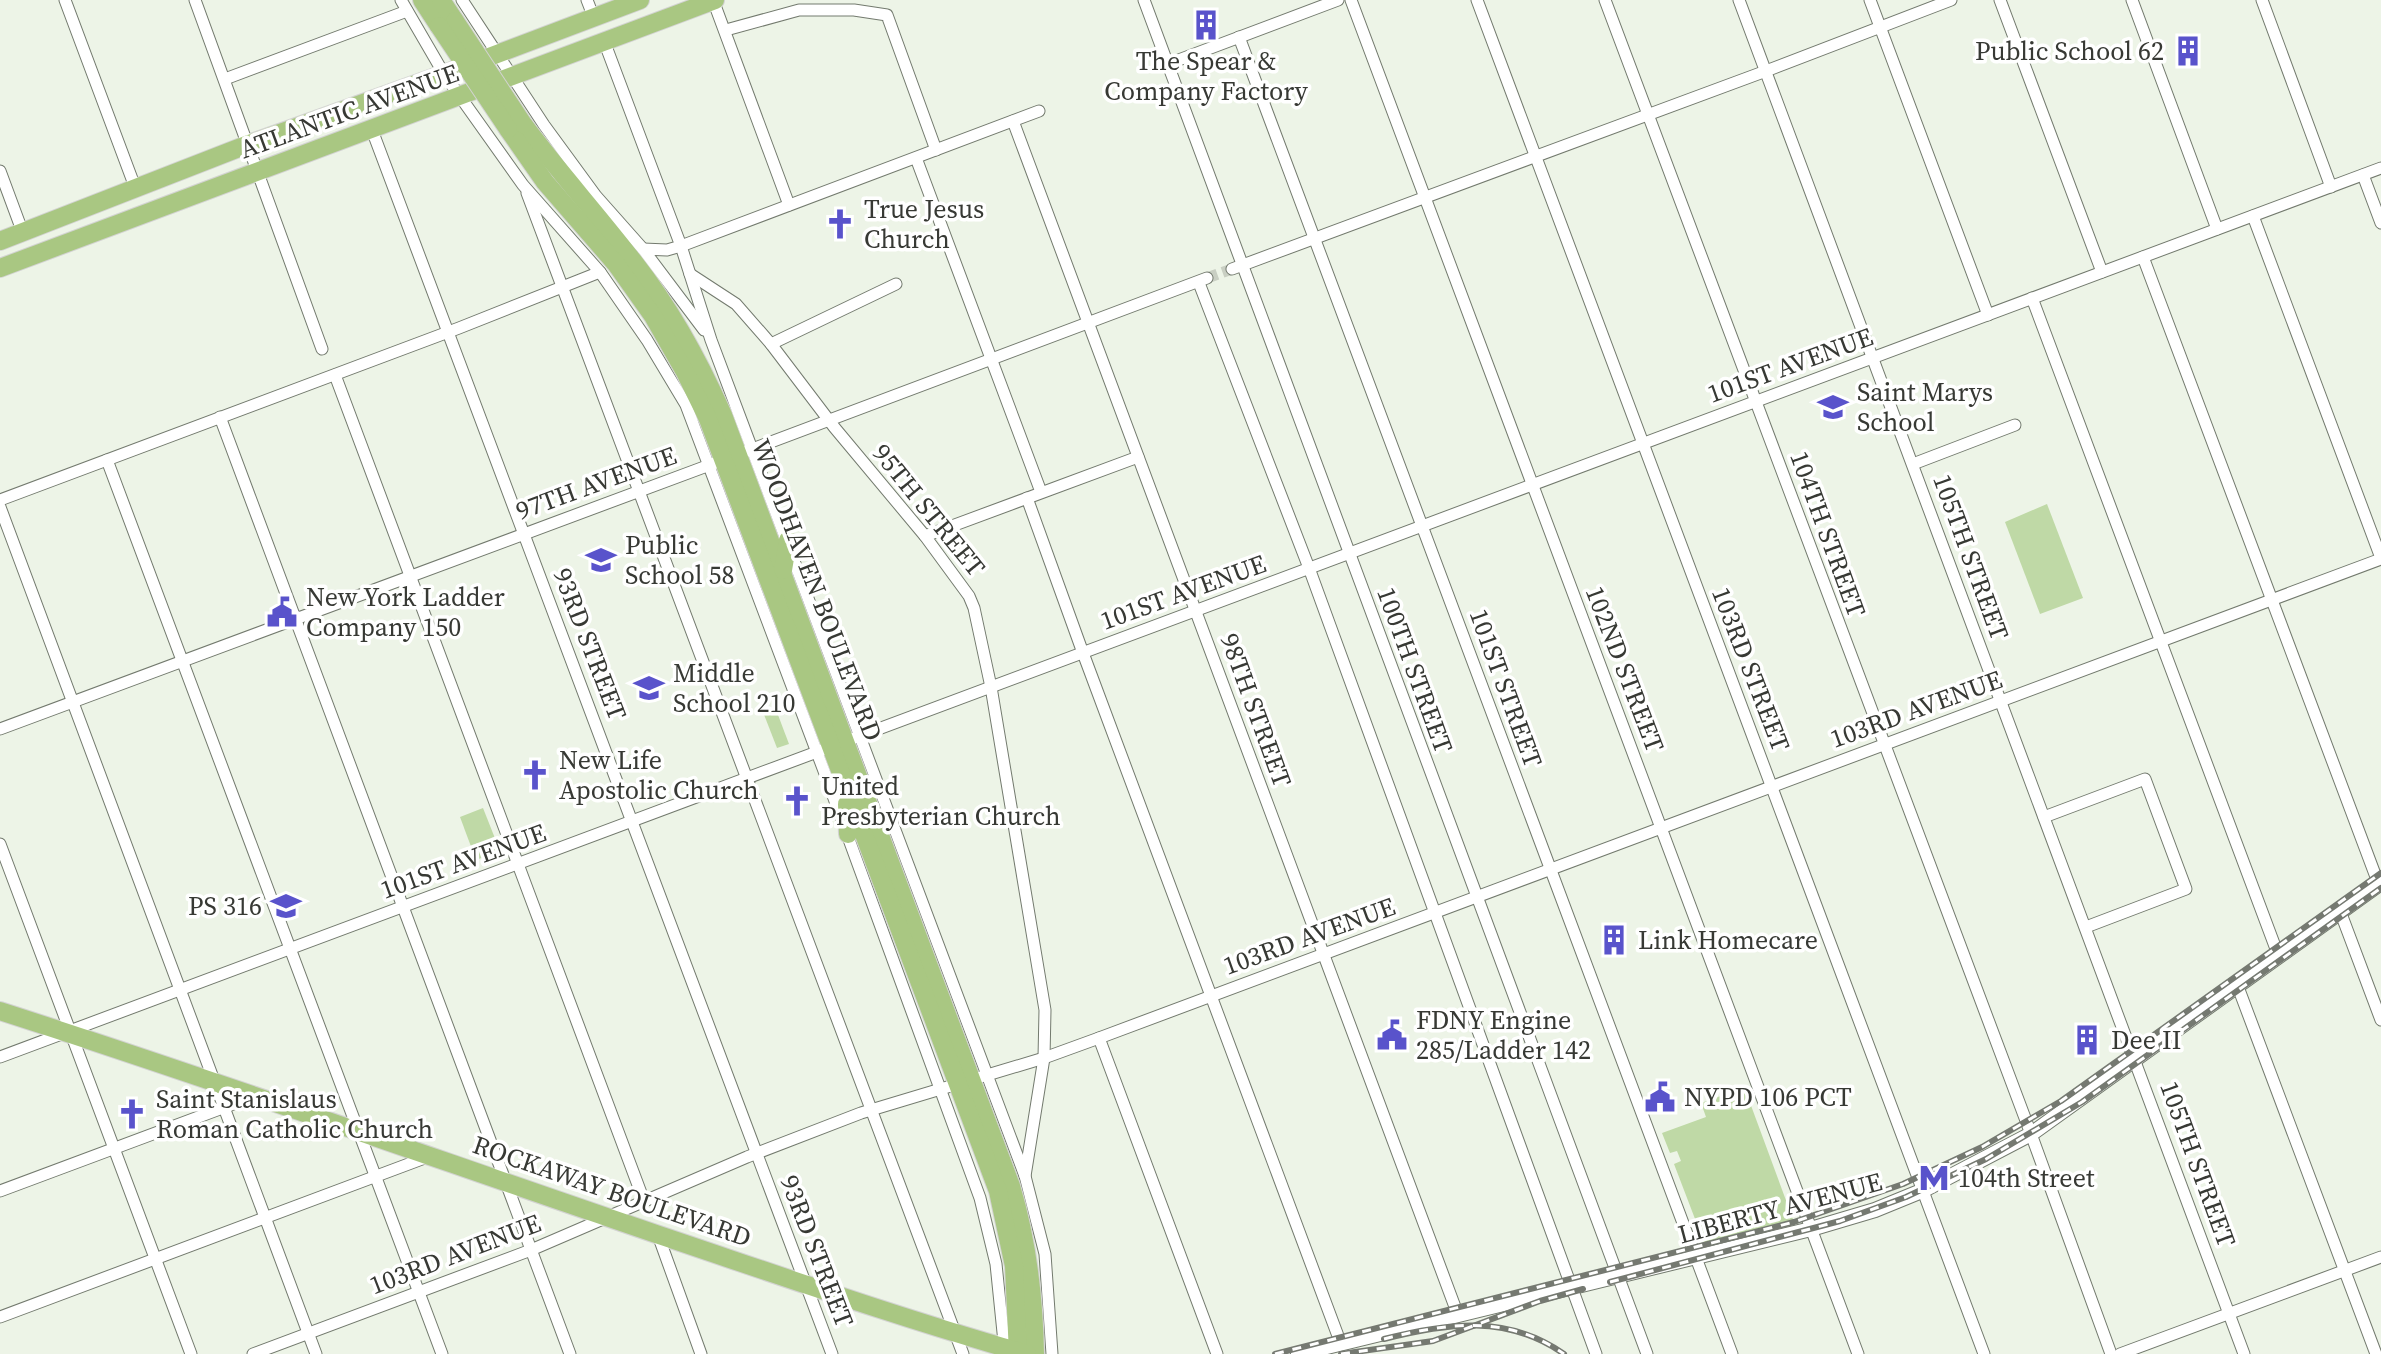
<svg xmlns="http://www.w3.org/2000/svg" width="2381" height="1354" font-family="'Source Serif 4',serif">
  <rect width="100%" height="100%" fill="#edf4e7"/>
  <!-- green -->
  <g fill="#bfd9a6">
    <polygon points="2047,504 2083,598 2040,614 2005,522"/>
    <polygon points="775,707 789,744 777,748 763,712"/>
    <polygon points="483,808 500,851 476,860 460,817"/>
    <polygon points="1746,1092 1794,1222 1705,1245 1674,1164 1681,1161 1677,1151 1670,1153 1662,1133 1706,1117 1701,1103 1729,1093 1731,1097"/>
  </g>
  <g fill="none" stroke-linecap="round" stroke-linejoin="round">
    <!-- minor-tunnel -->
    <polyline stroke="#c9cfc3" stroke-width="11" stroke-dasharray="11 5.5" stroke-linecap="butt" points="1207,278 1232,269"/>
    <!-- minor casing -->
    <g stroke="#737a6e" stroke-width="13">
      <g id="minor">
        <polyline points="65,0 135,187"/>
        <polyline points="195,0 322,349"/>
        <polyline points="401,0 444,74 523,185 600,272 647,340 686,405 824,771 980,1198 996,1264 1005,1352"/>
        <polyline points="462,0 544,125 596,196 643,249 704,330"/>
        <polyline points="587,0 594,18"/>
        <polyline points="713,0 789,205"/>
        <polyline points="1144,0 1647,1354"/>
        <polyline points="1351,0 1858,1354"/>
        <polyline points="1477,0 1984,1354"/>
        <polyline points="1605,0 2031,1134 2111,1354"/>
        <polyline points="1739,0 2244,1354"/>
        <polyline points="1870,0 1988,315"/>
        <polyline points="2000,0 2102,272"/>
        <polyline points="2132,0 2217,229"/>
        <polyline points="2262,0 2331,187"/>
        <polyline points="726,30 799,10 854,10 887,15 936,150"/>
        <polyline points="1239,37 1732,1354"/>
        <polyline points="604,41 681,246 711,340 1025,1176 1045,1254 1052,1354"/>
        <polyline points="1168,64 1338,0"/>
        <polyline points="225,79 407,11"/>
        <polyline points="1013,121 1458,1315"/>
        <polyline points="372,130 832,1354"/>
        <polyline points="916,158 1041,492"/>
        <polyline points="0,171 23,233"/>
        <polyline points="2363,175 2381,223"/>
        <polyline points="527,193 963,1354"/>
        <polyline points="2253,216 2381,558"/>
        <polyline points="643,249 667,250 681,246 1039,111"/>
        <polyline points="2143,257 2379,885"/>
        <polyline points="1232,269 1766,71 1951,0"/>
        <polyline points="690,274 736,304 771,344 834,427 925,536 969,596 974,608 991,687 1045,1010 1044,1058 1025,1176"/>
        <polyline points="1199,283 1309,568 1596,1354"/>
        <polyline points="2032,298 2279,957"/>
        <polyline points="771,344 896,284"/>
        <polyline points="335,375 644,1201"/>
        <polyline points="220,417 570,1354"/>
        <polyline points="747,451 1207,278"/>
        <polyline points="107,460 442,1354"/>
        <polyline points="1913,464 2015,425"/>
        <polyline points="1027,498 1083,653 1341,1344"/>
        <polyline points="0,500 459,328 600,272"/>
        <polyline points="0,507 316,1354"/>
        <polyline points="925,536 1138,457"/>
        <polyline points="0,729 715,463"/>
        <polyline points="2044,817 2145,779 2186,889 2086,927"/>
        <polyline points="0,844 191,1354"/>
        <polyline points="2340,911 2381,1020"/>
        <polyline points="2238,987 2376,1354"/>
        <polyline points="1099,1038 1217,1354"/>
        <polyline points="0,1057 2381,168"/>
        <polyline points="0,1191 252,1097"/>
        <polyline points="658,1235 701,1354"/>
        <polyline points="0,1317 430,1156"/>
        <polyline points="253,1354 531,1250 747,1157 861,1113 1044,1058 1099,1038 2381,559"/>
        <polyline points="2120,1354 2381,1257"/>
      </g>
    </g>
    <!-- tertiary casing -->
    <g stroke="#737a6e" stroke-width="16">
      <polyline id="tertiary" points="1298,1354 1811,1229 1875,1210 1924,1190 2031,1134 2381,883"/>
    </g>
    <!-- primary casing -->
    <g stroke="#d3d3d2" stroke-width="20">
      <g id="primary">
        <polyline points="422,0 439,26"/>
        <polyline points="441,0 455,21"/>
        <path d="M523,124C558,171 598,215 634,262C670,308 699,361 723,415L1011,1186C1028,1243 1034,1296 1035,1354"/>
        <polyline points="508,129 545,182 616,264 653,316 685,372 708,419 998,1191 1014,1266 1018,1354"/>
        <polyline points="0,241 249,144 444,74 640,0"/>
        <polyline points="0,268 715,0"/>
        <polyline points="783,570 788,540"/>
        <polyline points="847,804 848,834"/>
        <path d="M0,1011C221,1082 439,1160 659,1235C781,1276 903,1319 1027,1354"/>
      </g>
    </g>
    <!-- minor -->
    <use href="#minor" stroke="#fff" stroke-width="11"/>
    <!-- tertiary -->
    <use href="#tertiary" stroke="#fff" stroke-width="14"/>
    <!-- primary -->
    <use href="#primary" stroke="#a9c782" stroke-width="18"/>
    <!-- rail casing -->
    <g stroke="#757971" stroke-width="6">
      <g id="rail">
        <polyline points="1610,1282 1840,1221 1906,1197 1986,1159 2082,1102 2381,888"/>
        <path d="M1384,1339C1447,1323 1507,1314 1564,1354"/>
        <polyline points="1275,1354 1794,1222 1903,1184 1982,1147 2061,1101 2381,873"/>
        <polyline points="1341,1354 1433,1341 1540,1301 1583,1289"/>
      </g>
    </g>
    <!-- rail -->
    <use href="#rail" stroke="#fff" stroke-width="3" stroke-dasharray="9" stroke-linecap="butt"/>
    <!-- primary-bridge casing -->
    <g stroke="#d3d3d2" stroke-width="20" stroke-linecap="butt">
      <g id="primary-bridge">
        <polyline points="455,21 523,124"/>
        <polyline points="439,26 508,129"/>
      </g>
    </g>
    <!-- primary-bridge -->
    <use href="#primary-bridge" stroke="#a9c782" stroke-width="18"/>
  </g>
  <!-- icons -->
  <defs>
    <g id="building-bare" transform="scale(2.4)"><path d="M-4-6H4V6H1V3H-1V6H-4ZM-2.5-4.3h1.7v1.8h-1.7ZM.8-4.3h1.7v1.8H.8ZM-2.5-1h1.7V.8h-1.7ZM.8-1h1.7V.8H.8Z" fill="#5953cb" stroke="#fff" stroke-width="2.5" paint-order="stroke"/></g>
    <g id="church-bare" transform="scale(2.4)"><path d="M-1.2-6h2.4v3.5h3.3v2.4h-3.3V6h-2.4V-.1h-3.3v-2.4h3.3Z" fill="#5953cb" stroke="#fff" stroke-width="2.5" paint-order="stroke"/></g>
    <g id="school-bare" transform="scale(2.4)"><path d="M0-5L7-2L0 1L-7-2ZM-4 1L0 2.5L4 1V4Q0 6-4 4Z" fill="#5953cb" stroke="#fff" stroke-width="2.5" paint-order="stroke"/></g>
    <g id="civic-bare" transform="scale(2.4)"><path d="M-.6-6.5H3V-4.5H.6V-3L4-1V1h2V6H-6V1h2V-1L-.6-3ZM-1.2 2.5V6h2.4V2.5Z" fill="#5953cb" stroke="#fff" stroke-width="2.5" paint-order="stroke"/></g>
    <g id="metro-bare" transform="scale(2.4)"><path d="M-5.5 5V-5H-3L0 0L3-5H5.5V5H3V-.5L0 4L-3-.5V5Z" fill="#5953cb" stroke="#fff" stroke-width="2.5" paint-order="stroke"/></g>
  </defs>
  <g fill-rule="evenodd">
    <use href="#building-bare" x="1206" y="25"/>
    <use href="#building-bare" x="2188" y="51"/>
    <use href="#church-bare" x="840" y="224"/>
    <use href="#school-bare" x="1833" y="407"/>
    <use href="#school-bare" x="601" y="560"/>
    <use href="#civic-bare" x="282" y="612"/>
    <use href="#school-bare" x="649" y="688"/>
    <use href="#church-bare" x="535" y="775"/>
    <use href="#church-bare" x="797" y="801"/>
    <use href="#school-bare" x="286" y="906"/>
    <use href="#building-bare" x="1614" y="940"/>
    <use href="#civic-bare" x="1392" y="1035"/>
    <use href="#building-bare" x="2087" y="1040"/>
    <use href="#civic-bare" x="1660" y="1097"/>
    <use href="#church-bare" x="132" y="1114"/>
    <use href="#metro-bare" x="1934" y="1178"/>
  </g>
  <g text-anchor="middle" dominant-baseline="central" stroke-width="7" stroke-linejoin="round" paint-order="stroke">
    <!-- poi labels -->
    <g font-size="26" fill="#373934" stroke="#fff" text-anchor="start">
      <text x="2164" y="51" text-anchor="end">Public School 62</text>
      <text x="1206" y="61" text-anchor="middle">The Spear &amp;<tspan x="1206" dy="30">Company Factory</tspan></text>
      <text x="864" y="209">True Jesus<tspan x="864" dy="30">Church</tspan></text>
      <text x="1857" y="392">Saint Marys<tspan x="1857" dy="30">School</tspan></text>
      <text x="625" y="545">Public<tspan x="625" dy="30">School 58</tspan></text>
      <text x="306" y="597">New York Ladder<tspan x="306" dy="30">Company 150</tspan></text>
      <text x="673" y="673">Middle<tspan x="673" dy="30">School 210</tspan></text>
      <text x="559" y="760">New Life<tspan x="559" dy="30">Apostolic Church</tspan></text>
      <text x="821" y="786">United<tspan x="821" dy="30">Presbyterian Church</tspan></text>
      <text x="262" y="906" text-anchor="end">PS 316</text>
      <text x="1638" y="940">Link Homecare</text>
      <text x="1416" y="1020">FDNY Engine<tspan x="1416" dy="30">285/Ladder 142</tspan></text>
      <text x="2111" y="1040">Dee II</text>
      <text x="1684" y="1097">NYPD 106 PCT</text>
      <text x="156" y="1099">Saint Stanislaus<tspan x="156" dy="30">Roman Catholic Church</tspan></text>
      <text x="1958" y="1178">104th Street</text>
    </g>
    <!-- street labels -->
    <g font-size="26" fill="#373934" stroke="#fff">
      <text transform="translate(349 111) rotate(-20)">ATLANTIC AVENUE</text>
      <text transform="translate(1790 365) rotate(-20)">101ST AVENUE</text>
      <text transform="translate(596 483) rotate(-20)">97TH AVENUE</text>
      <text transform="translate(929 510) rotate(51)">95TH STREET</text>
      <text transform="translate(1828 534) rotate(70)">104TH STREET</text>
      <text transform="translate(1971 557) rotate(70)">105TH STREET</text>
      <text transform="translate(817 590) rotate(69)">WOODHAVEN BOULEVARD</text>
      <text transform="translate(1183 592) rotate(-20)">101ST AVENUE</text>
      <text transform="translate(590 644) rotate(69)">93RD STREET</text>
      <text transform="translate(1625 669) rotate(69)">102ND STREET</text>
      <text transform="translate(1751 669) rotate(69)">103RD STREET</text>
      <text transform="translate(1415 670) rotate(70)">100TH STREET</text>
      <text transform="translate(1506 688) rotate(70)">101ST STREET</text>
      <text transform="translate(1916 709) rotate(-20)">103RD AVENUE</text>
      <text transform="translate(1256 710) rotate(70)">98TH STREET</text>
      <text transform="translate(463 861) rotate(-20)">101ST AVENUE</text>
      <text transform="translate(1309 936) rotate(-20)">103RD AVENUE</text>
      <text transform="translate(2198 1164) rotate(70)">105TH STREET</text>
      <text transform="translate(612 1191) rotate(19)">ROCKAWAY BOULEVARD</text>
      <text transform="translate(1780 1208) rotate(-15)">LIBERTY AVENUE</text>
      <text transform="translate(817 1251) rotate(69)">93RD STREET</text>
      <text transform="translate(455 1254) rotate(-21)">103RD AVENUE</text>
    </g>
  </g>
</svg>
